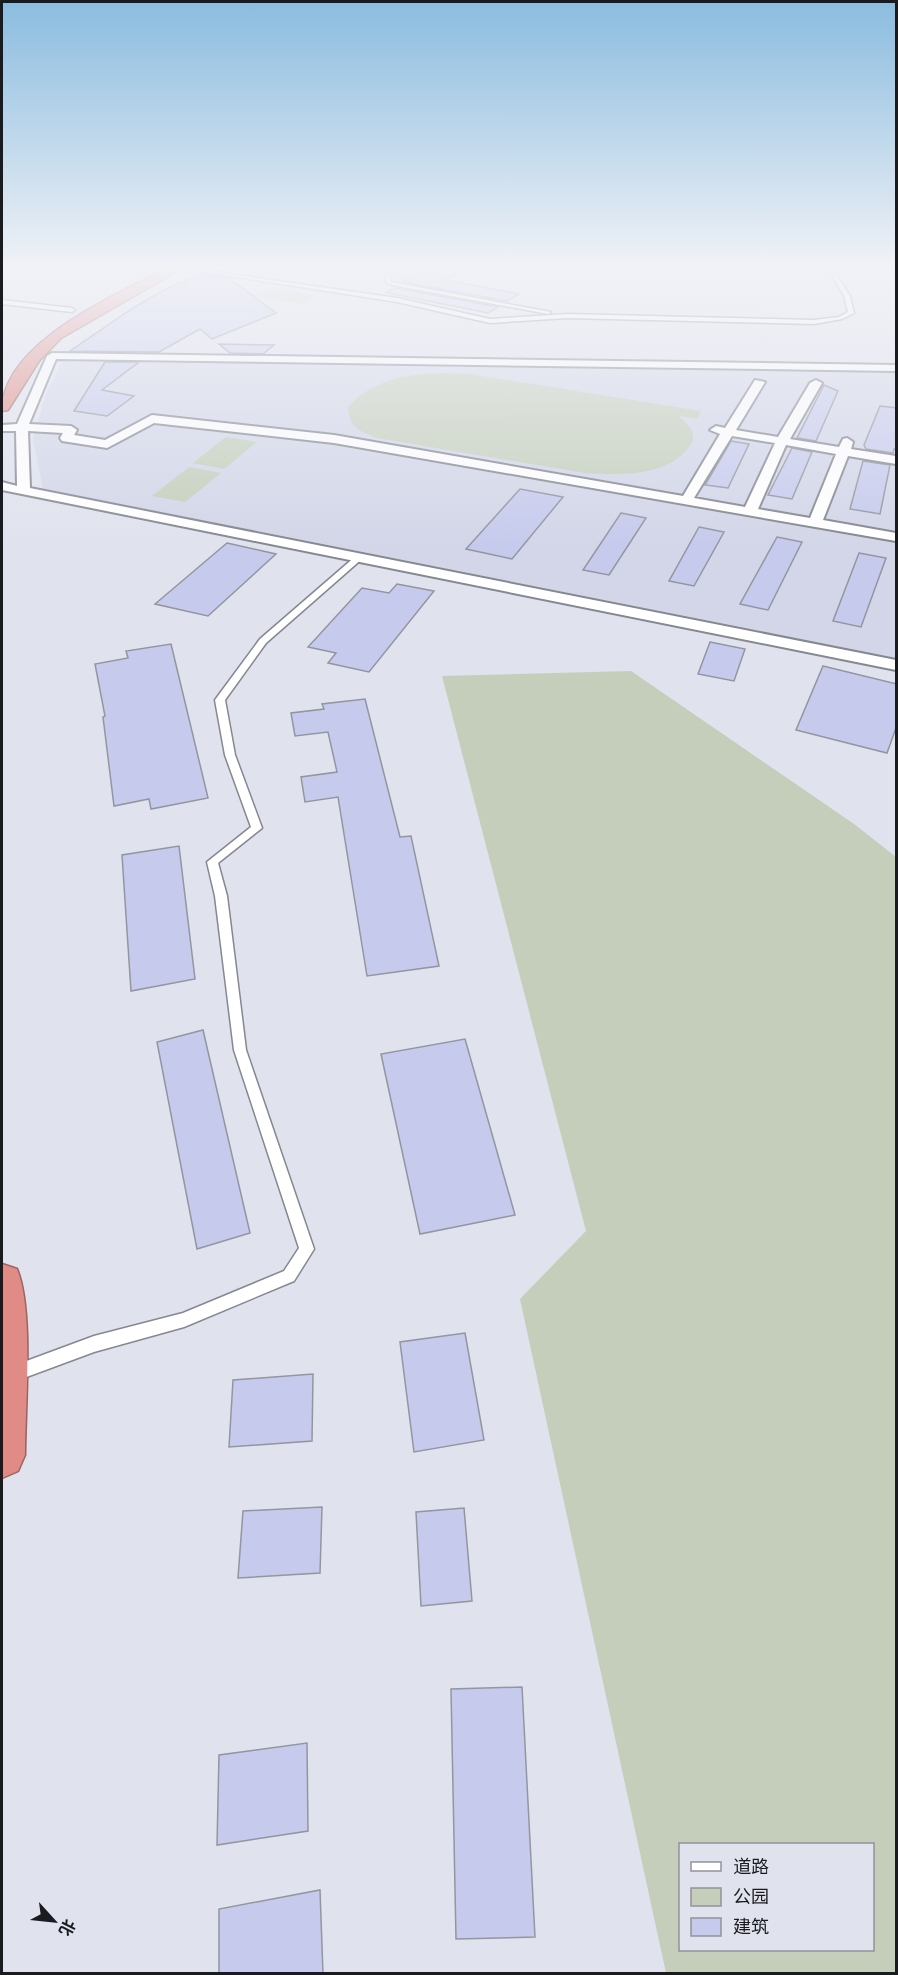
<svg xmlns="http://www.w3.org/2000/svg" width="898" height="1975" font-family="'Alegreya Sans','Noto Sans SC',sans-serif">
  <rect width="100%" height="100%" fill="#e0e2ed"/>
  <!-- built -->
  <polygon fill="#d2d6e8" points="62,361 896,371 896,659 43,489 33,440 45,396"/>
  <!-- green -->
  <g fill="#c4cebb" fill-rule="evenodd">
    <polygon points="271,289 317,295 304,304 258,297"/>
    <path d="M443,373L470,374L701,411L697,419L679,416C688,424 699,434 689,447C667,477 619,475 585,473L377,438C359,431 349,428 348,407C374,379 406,374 443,373Z"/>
    <polygon points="226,437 257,442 224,469 193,463"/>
    <polygon points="189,467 221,473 185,502 152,496"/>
    <path d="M631,671L854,824L896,857V1973H666L520,1299L586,1231L442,676ZM872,1844V1950H680V1844Z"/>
  </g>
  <!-- building -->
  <g fill="#c6cbed" stroke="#9395a0" stroke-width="1.5">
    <polygon points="423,269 465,269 445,280 519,294 507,301 402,282"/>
    <polygon points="201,274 230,279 276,313 212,339 200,329 159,352 70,351 133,308 164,290"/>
    <polygon points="395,288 498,307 488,313 387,293"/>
    <polygon points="219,344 274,345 263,354 230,353"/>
    <polygon points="105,362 139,362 102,390 134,396 107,416 74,411"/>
    <polygon points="824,385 838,391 816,441 797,438"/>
    <polygon points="880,406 897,408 897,450 894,449 893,453 866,449 864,445"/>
    <polygon points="731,441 749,444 728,488 705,485"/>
    <polygon points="792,448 812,452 792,499 768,495"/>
    <polygon points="863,461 890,465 880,514 850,509"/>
    <polygon points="520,489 563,497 512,559 466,549"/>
    <polygon points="621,513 646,518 609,575 583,570"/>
    <polygon points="699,527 724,532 694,586 669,581"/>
    <polygon points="777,537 802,542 768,610 740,604"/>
    <polygon points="227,543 276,554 208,616 155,604"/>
    <polygon points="859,553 886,558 861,627 833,621"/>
    <polygon points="397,584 434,591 369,672 328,663 336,653 308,647 362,588 389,593"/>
    <polygon points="710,642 745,649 734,681 698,674"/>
    <polygon points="171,644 208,798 151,809 149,799 114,806 103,717 105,716 95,664 128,658 126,651"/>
    <polygon points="823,666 897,684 897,725 887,753 796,730"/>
    <polygon points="365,699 400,837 411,836 439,966 367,976 338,797 305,802 301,777 337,772 328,732 295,736 291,713 324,709 322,704"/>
    <polygon points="179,846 195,979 131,991 122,855"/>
    <polygon points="203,1030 250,1233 197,1249 157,1042"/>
    <polygon points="465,1039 515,1215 420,1234 381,1054"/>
    <polygon points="465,1333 484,1440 414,1452 400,1342"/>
    <polygon points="313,1374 312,1441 229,1447 233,1380"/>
    <polygon points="322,1507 320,1573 238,1578 243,1511"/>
    <polygon points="464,1508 472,1601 421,1606 416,1512"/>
    <polygon points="522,1687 535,1937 456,1939 451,1689"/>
    <polygon points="307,1743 308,1831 217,1845 219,1755"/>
    <polygon points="320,1890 323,1974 219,1974 219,1909"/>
  </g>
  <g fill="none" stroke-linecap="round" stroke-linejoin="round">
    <!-- lane casing -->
    <g stroke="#858791" stroke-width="3">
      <g id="lane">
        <polygon points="185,269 194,269 397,298 490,319 567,314 814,320 839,317 848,312 844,296 829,269 833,269 850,296 854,313 842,319 814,324 567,318 490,323 397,302"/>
        <polygon points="394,269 398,269 390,277 391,282 551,312 548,314 387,284 385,277"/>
        <polygon points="2,300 72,308 75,310 72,312 2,304"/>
        <polygon points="356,556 363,558 266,643 225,700 235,755 262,828 218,863 227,896 246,1050 314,1249 294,1281 184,1327 94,1352 13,1382 7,1380 5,1374 7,1368 13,1366 94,1336 183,1313 284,1271 299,1248 234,1050 215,896 207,862 251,827 225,755 215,700 260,639"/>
      </g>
    </g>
    <!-- street casing -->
    <g stroke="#858791" stroke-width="4">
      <path id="street" d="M52,353L896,365V371L56,359L29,424L71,426L77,430L74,435L105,440L152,415L334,435L683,496L720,434L710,430L716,426L725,428L755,380L765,382L736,430L778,437L810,383L816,380L822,383L790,439L839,447L843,439L847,438L853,442L851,449L896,456V464L848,456L823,520L896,533V541L334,443L154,423L107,448L62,441L60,438L63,433L28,431L30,488L896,660V670L2,490V482L17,486L16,431H2V425L17,424L47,356ZM732,436L775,443L745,507L694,498ZM786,445L836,454L810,518L758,509Z"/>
    </g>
    <!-- highway casing -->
    <g stroke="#9b6462" stroke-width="3">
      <g id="highway">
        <path d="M165,269H181L61,338L39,361L8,410L2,411C2,343 113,297 165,269Z"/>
        <path d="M2,1264L17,1269C34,1310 25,1408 25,1455L18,1471L2,1478Z"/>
      </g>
    </g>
    <!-- lane -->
    <use href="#lane" fill="#fff" fill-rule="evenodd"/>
    <!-- street -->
    <use href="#street" fill="#fff" fill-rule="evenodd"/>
    <!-- highway -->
    <use href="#highway" fill="#e08b86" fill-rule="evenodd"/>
  </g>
  <!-- sky -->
  <linearGradient id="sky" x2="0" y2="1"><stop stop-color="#8abcdf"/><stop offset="0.49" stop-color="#f1f2f7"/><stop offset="1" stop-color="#f1f2f7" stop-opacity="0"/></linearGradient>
  <rect width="898" height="545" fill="url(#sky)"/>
  <!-- border -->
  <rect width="898" height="1975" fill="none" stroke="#1a1b1f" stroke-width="6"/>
  <!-- legend -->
  <rect x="679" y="1843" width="195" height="108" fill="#e0e2ed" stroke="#91929b" stroke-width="1.5"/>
  <rect x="691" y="1862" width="30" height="9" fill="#ffffff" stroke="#91929b" stroke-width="1.5"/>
  <text x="733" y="1873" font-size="18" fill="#1a1b1f">道路</text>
  <rect x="691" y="1888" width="30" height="18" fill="#c4cebb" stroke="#91929b" stroke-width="1.5"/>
  <text x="733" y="1903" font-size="18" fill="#1a1b1f">公园</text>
  <rect x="691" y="1918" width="30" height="18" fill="#c6cbed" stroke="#91929b" stroke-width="1.5"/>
  <text x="733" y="1933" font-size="18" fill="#1a1b1f">建筑</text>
  <!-- north arrow -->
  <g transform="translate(54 1921) rotate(117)" stroke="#e0e2ed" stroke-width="4.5" paint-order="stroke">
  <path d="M0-4.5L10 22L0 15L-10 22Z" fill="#1a1b1f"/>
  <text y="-9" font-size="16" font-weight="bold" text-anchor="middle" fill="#1a1b1f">北</text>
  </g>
</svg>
